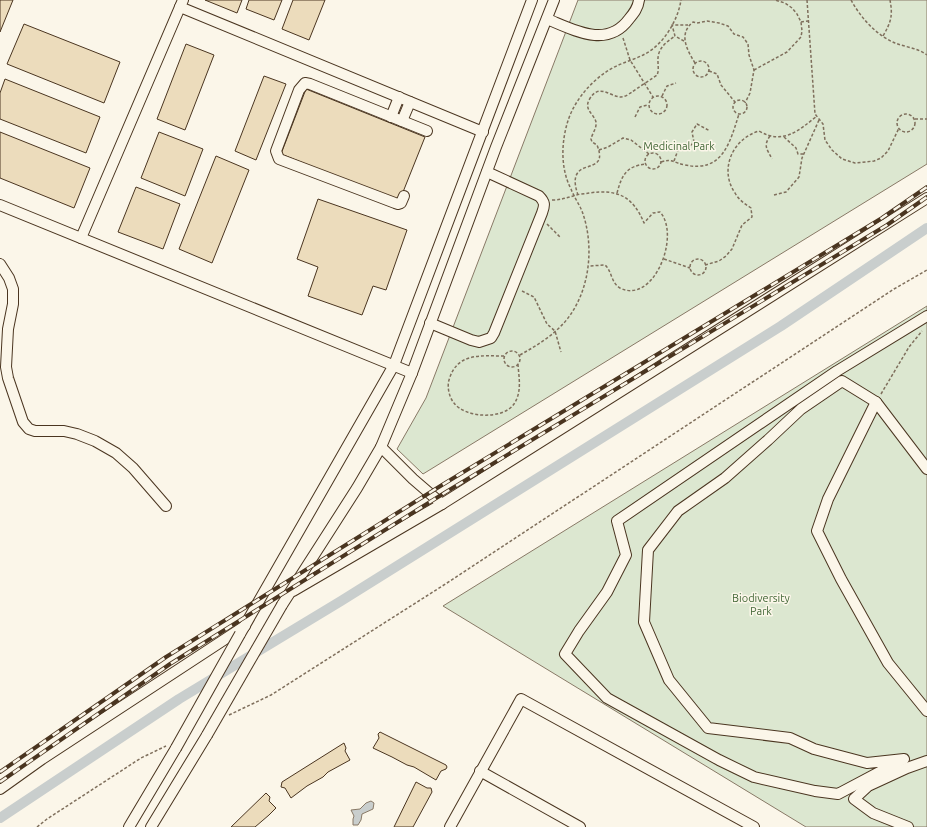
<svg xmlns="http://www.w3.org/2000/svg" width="927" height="827" font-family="Ubuntu,sans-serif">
  <rect width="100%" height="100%" fill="#fbf6e9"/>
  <!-- green -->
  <g fill="#dce7d0" stroke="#887966">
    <polygon points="578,0 927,0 927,164 423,474 397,449 426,398"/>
    <polygon points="927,306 927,827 806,827 443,606"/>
  </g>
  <!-- water -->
  <polygon fill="#c9cecd" stroke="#887966" points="371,801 374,803 373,809 362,814 361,820 358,825 353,825 353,819 354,816 351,810 360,809 366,803"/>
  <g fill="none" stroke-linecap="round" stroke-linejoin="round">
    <!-- canal -->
    <polyline stroke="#c9cecd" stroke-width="10" points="0,818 179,699 341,601 781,326 927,228"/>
  </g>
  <!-- building -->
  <g fill="#ecdcbc" stroke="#4a3520">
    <polygon points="0,0 13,0 0,32"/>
    <polygon points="205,0 242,0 237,13"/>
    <polygon points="249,0 282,0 274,20 246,9"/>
    <polygon points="293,0 325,0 309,40 282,29"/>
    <polygon points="24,24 120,62 104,103 7,64"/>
    <polygon points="186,44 214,55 185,130 157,119"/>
    <polygon points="264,76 286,84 256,160 235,151"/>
    <polygon points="5,79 100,117 86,153 0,119 0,93"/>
    <polygon points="306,89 425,137 399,202 281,154"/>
    <polygon points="0,132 90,168 74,208 0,178"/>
    <polygon points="159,132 203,149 185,196 141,178"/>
    <polygon points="216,156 249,170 212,263 179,249"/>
    <polygon points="136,187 180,204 163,249 118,232"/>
    <polygon points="318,199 407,230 386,290 373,286 362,315 308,296 318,267 297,259"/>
    <polygon points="380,732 446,765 447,767 446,769 441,771 436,780 414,767 407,765 392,757 373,748 379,738 378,734"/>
    <polygon points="344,743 346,748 345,751 350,760 328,772 323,777 307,786 291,798 285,788 281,787 282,782"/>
    <polygon points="416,782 427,788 431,788 432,792 413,827 394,827"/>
    <polygon points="266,793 270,797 269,801 276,808 269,815 255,827 231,827"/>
  </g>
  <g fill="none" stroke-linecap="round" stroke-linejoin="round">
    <!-- minor casing -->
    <g stroke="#4a3520" stroke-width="12">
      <g id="minor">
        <polyline points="180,7 483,132"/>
        <path d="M547,19C574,30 607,49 629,19C634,13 638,8 639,0"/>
        <polyline points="391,117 399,97"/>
        <polyline points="402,121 410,102"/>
        <polyline points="404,196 401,203 398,204 395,203 279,159 276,151 299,90 305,83 310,84 427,131"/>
        <polyline points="0,205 412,373"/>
        <polyline points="81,238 183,0"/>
        <polyline points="0,264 9,278 13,289 13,304 8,329 6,367 8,378 23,422 29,429 35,431 64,431 77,434 95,441 116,453 133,468 166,506"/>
        <polyline points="927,316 837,371 617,521 626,555 607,592 579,631 565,654 607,698 719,760 754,777 815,791 838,794 904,759 867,763 814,749 790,738 708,728 669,680 644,622 648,550 678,511 725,478 768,440 801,409 842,381 876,402 828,499 817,531 841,579 888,663 927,711"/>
        <path d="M430,323L471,340L479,342L491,338L494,333L542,213C545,205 545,202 539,196L487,172"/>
        <polyline points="876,402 927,469"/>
        <polyline points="381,447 413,479 442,504 927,198"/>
        <polyline points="293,591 442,504"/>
        <polyline points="282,605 357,488 381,447 412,373 496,147 554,0"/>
        <polyline points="240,634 394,365 532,0"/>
        <polyline points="480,771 580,827"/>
        <polyline points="0,789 42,759 245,626"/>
        <polyline points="129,827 176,748"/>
        <polyline points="151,827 207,735"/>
        <polyline points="450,827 521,699 754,827"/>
        <polyline points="908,827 873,813 854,799 868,786 907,768 927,761"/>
      </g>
    </g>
    <!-- path -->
    <g stroke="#7f6f5c" stroke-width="1.5" stroke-dasharray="3 2" stroke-linecap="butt">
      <polyline points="807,0 815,114 823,124 825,140 832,150 842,159 855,163 874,161 881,158 888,151 899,128"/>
      <path d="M851,0C861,18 876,35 895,43C905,47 918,48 927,55"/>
      <polyline points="801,22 808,21"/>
      <path d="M883,36C891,22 893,16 890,0"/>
      <polyline points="623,38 630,60 653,97"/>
      <polyline points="684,41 675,36 672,25 688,25"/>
      <circle cx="701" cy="69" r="8"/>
      <path d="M695,63C687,50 678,34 693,22L697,23L707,21L719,23L728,26L734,34L743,37L748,44L749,55L754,70L750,93L745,103"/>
      <polyline points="754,70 787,52 801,37 802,31 801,22 797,14 792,8 785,3 775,0"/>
      <polyline points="709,71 717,74 721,85 735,102"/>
      <circle cx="658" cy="105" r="9"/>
      <polyline points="662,96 667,86 676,83"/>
      <circle cx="740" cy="107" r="7"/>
      <circle cx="906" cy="123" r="9"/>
      <polyline points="635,117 640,107 648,105"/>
      <polyline points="915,119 927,119"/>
      <path d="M770,136C763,146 767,149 772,159"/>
      <polyline points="784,137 796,148 798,154 804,154"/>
      <polyline points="599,150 608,147 623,138 631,140 649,154"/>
      <circle cx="653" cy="161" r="8"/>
      <polyline points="674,161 678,150 688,148 694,142 692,132 697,124 710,131"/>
      <path d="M661,162C672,158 674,163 685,165C723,173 730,142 739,114"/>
      <path d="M617,193C622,175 626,166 646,164"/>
      <path d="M578,195C576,189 574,182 576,176C581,161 608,172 597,145L592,142L591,139C592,134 597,128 596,122C594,114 584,110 589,100C599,82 610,97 621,97C625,97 629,94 632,92C636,89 656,76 657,75C659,71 658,66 658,62C657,49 665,43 675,36"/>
      <polyline points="774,195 786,192 799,177 802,158 819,120"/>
      <path d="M552,200C560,200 566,198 573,196C578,194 584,194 589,193C617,189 633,196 644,223L653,213L660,212C681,235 654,305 620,288C611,283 612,271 605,265L589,266"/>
      <polyline points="547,224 560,237"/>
      <polyline points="664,259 690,268"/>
      <circle cx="698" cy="267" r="8"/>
      <path d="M705,265L719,261L726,256L732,249L742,225L752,217L751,208C745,204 739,200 735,193C719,170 732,139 759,131C783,145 798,131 817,116"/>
      <polyline points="522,291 534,297 547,324 555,331 561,352"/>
      <circle cx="512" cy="359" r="8"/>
      <path d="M520,355C534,347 548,339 560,327C589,299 596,249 582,211C579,204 574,197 571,189C561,170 561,145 567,124C573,102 590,82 609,70C620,63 634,60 645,54C664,44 678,20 681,0"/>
      <path d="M504,356C481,356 457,352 449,380C447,387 449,397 454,403C465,418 503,420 514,404C522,392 519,378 518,365"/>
      <polyline points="881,394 909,347 922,331"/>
      <polyline points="229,715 271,695 447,583 894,289 927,270"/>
      <polyline points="37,827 47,819 141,758 166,746"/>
    </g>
    <!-- minor -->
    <use href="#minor" stroke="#fbf6e9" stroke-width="10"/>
    <!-- rail casing -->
    <g stroke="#4a3520" stroke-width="4">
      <g id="rail">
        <polyline points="0,772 166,657 442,485 882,218 927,187"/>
        <polyline points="0,782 170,664 446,492 887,225 927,197"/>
      </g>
    </g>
    <!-- rail -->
    <use href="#rail" stroke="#fbf6e9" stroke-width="2.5" stroke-dasharray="8" stroke-linecap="butt"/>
    <!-- minor-bridge casing -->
    <g stroke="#4a3520" stroke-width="12" stroke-linecap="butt">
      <g id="minor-bridge">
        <polyline points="207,735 282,605"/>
        <polyline points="176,748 240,634"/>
      </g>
    </g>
    <!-- minor-bridge -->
    <use href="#minor-bridge" stroke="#fbf6e9" stroke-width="10"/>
  </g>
  <g text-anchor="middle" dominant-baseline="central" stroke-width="3" stroke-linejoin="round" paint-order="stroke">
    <!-- park labels -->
    <g font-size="11" fill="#436837" stroke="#fbf6e9">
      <text x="679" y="146">Medicinal Park</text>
      <text x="761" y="598">Biodiversity<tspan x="761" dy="13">Park</tspan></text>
    </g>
  </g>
</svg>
